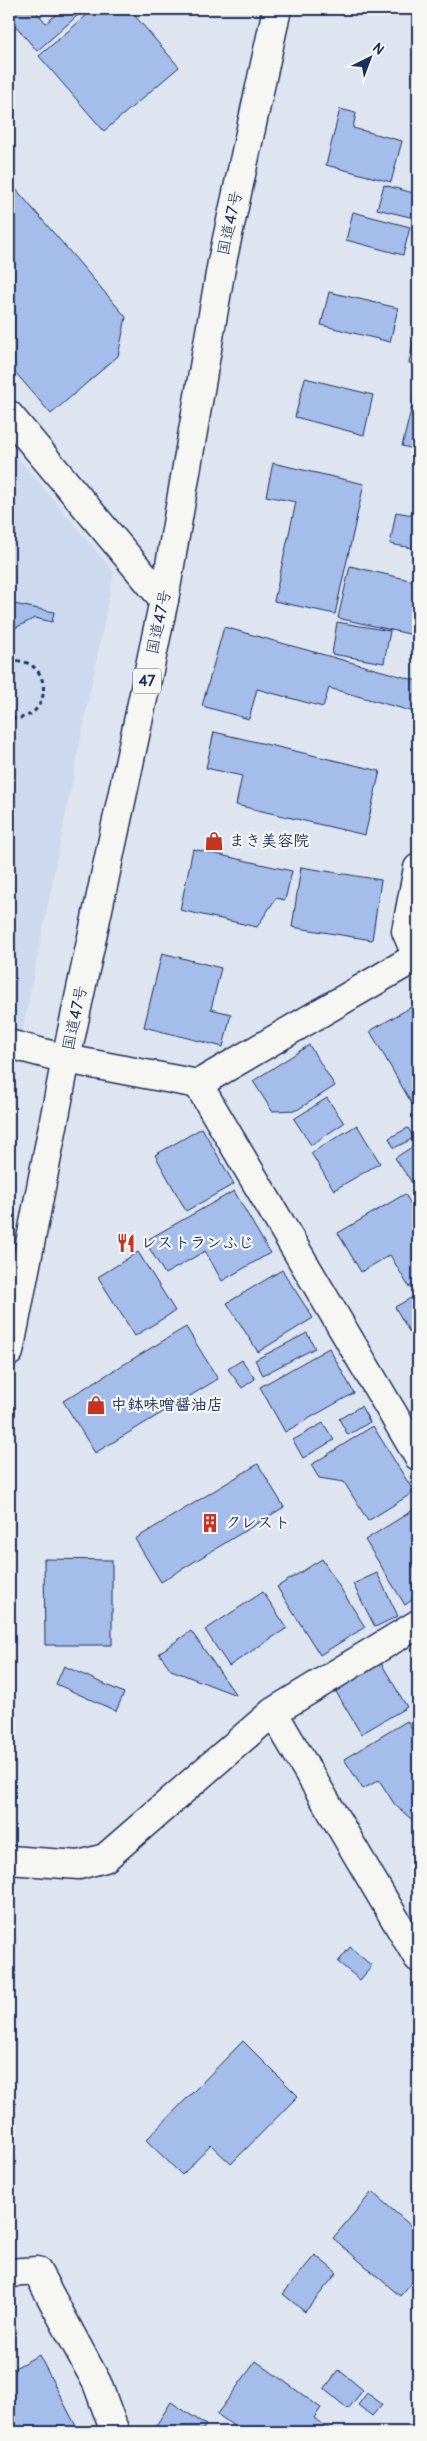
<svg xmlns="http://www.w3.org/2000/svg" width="427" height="2441" font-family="Pangolin,'Klee One',sans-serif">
  <rect width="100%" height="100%" fill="#dee5f0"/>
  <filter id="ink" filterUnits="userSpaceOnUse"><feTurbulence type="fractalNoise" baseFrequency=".02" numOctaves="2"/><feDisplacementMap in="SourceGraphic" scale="10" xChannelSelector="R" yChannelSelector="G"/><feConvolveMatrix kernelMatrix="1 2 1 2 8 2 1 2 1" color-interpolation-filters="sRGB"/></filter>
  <g filter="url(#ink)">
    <!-- built -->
    <polygon fill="#cdd9ee" points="9,447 114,572 9,1099"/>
    <!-- building -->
    <g fill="#a5bdeb" stroke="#1b2f5e">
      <polygon points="9,9 34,9 46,23 63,9 85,9 37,51 9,18"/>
      <polygon points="94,9 129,9 179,67 104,131 39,56"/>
      <polygon points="340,109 356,113 353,128 402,141 391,182 326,165"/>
      <polygon points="9,181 126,317 118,356 51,414 9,365"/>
      <polygon points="384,185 417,194 410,217 377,209"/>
      <polygon points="353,212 410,227 403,255 346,240"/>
      <polygon points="418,244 418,264 414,263"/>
      <polygon points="329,292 398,308 390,342 321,325"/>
      <polygon points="418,317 418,365 409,363"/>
      <polygon points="305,378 373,395 364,435 295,417"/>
      <polygon points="415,394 418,395 418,450 402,446"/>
      <polygon points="273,463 364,484 335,614 274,601 296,502 266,496"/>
      <polygon points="396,512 418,516 418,549 390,544"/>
      <polygon points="350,566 418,582 418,636 338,618"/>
      <polygon points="9,603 54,612 52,622 35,618 9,631"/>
      <polygon points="337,622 390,631 384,663 332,654"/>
      <polygon points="224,627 418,681 418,713 329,688 323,707 257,689 249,719 202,706"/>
      <polygon points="9,635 12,656 9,656"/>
      <polygon points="214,732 380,771 365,835 236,805 242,776 206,768"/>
      <polygon points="193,849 292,871 285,900 276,898 257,927 180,910"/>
      <polygon points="301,867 381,880 372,940 292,927"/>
      <polygon points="162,953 221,968 211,1009 231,1014 223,1047 144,1027"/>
      <polygon points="413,1006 418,1015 418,1110 416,1111 370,1031"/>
      <polygon points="309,1045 335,1086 297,1110 272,1111 253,1081"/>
      <polygon points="327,1098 344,1123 311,1145 294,1119"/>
      <polygon points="357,1125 380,1163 334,1190 311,1153"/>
      <polygon points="202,1128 234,1184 186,1211 155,1155"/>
      <polygon points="408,1128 414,1138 394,1148 389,1138"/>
      <polygon points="418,1143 418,1185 415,1187 395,1158"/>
      <polygon points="234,1191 270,1253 222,1281 205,1251 165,1274 145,1241"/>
      <polygon points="405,1194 418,1216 418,1282 409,1287 390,1255 361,1272 338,1233"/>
      <polygon points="138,1252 175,1311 135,1336 98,1277"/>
      <polygon points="282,1270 313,1318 258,1352 227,1303"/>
      <polygon points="418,1294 418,1328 410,1333 395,1307"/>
      <polygon points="186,1327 218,1379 95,1453 63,1401"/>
      <polygon points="307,1333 315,1348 263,1375 255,1360"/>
      <polygon points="329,1348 354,1393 285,1432 260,1387"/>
      <polygon points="242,1360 255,1379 242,1388 228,1369"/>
      <polygon points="361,1406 370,1422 348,1435 339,1419"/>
      <polygon points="323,1423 334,1440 303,1458 293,1440"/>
      <polygon points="373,1426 414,1492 368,1521 344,1482 319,1478 311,1465"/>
      <polygon points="258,1464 284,1507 161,1582 135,1539"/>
      <polygon points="418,1507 418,1596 405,1605 365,1540"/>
      <polygon points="44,1559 112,1560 112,1645 45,1645"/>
      <polygon points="322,1559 365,1627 320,1655 277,1587"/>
      <polygon points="377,1573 398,1616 375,1627 353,1584"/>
      <polygon points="263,1592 287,1628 229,1666 205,1630"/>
      <polygon points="191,1631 236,1695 171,1670 159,1653"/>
      <polygon points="381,1663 407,1707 361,1734 335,1690"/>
      <polygon points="64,1666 124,1693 116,1711 56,1684"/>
      <polygon points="407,1721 418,1740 418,1825 395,1805 379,1780 363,1789 344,1759"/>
      <polygon points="350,1947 372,1966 360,1980 338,1962"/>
      <polygon points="243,2041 298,2096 231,2164 211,2145 182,2175 146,2140"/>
      <polygon points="372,2192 418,2232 418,2275 400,2296 333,2238"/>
      <polygon points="315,2255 337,2273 305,2312 283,2294"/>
      <polygon points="39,2355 79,2432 13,2432 9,2424 9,2371"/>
      <polygon points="256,2361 321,2408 314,2418 334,2432 242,2432 217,2414"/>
      <polygon points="339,2370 363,2390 348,2409 324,2389"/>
      <polygon points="367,2393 382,2404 372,2416 358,2405"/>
      <polygon points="171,2402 206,2425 201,2432 152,2432"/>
    </g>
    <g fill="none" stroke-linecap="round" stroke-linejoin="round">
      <!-- minor casing -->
      <g stroke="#1b2f5e" stroke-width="31">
        <g id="minor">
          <polyline points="9,415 164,600"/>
          <polyline points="418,868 406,931 418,959"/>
          <polyline points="9,1044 66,1059 198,1084 418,956"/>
          <polyline points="198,1084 418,1456"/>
          <polyline points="273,1712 418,1958"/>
          <polyline points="9,1860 79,1865 105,1858 273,1712 418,1624"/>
          <polyline points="9,2273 37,2271 97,2383 115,2432"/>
        </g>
      </g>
      <!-- highway casing -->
      <g stroke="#1b2f5e" stroke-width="31">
        <polyline id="highway" points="9,1352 66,1059 164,600 222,262 277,9"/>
      </g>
      <!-- path -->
      <path stroke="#1b2f5e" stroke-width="3" stroke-dasharray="4 4" stroke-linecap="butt" d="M9,661C56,655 54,724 9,718"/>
      <!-- minor -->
      <use href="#minor" stroke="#f6f6f2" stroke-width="28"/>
      <!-- highway -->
      <use href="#highway" stroke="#f6f6f2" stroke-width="28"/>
    </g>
  </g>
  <!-- icons -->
  <defs>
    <g id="shop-bare" transform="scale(1.5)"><path d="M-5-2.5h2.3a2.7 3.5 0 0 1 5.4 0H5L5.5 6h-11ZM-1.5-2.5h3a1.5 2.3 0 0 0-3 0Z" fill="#c8321e" stroke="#f6f6f2" stroke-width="2.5" paint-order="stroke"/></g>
    <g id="restaurant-bare" transform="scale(1.5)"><path d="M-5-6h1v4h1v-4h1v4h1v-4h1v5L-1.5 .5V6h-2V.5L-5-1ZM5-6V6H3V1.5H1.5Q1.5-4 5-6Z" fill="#c8321e" stroke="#f6f6f2" stroke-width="2.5" paint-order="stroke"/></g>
    <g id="building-bare" transform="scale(1.5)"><path d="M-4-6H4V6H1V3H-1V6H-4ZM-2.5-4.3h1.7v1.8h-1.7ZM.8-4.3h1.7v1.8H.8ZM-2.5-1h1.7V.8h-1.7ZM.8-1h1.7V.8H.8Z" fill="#c8321e" stroke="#f6f6f2" stroke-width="2.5" paint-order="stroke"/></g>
  </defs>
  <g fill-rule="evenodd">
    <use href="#shop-bare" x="214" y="841"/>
    <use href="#restaurant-bare" x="126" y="1243"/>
    <use href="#shop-bare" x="96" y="1405"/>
    <use href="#building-bare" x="210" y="1523"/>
  </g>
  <g text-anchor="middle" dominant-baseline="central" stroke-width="4.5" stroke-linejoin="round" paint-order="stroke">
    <!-- shield labels -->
    <rect fill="#f6f6f2" stroke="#5d6b8a" stroke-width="1" x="133" y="668.5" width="28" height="25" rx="4"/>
    <g font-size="15" font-weight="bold" fill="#1b2f5e">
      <text x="147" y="681">47</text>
    </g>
    <!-- street labels -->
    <g font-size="16" fill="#1b2f5e" stroke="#f6f6f2">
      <text transform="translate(230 223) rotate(-78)">国道47号</text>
      <text transform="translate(159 622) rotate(-78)">国道47号</text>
      <text transform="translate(75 1018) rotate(-78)">国道47号</text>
    </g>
    <!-- poi labels -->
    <g font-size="16" font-weight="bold" fill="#1b2f5e" stroke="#f6f6f2" text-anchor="start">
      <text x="229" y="841">まき美容院</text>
      <text x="141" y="1243">レストランふじ</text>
      <text x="111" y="1405">中鉢味噌醤油店</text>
      <text x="225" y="1523">クレスト</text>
    </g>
  </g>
  <!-- margin -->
  <rect width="427" height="2441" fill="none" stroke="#f6f6f2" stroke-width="30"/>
  <rect x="15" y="15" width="397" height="2411" fill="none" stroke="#1b2f5e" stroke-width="2" filter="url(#ink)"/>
  <!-- north arrow -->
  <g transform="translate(370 58) rotate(42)" stroke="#f6f6f2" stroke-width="4" paint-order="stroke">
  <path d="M0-4L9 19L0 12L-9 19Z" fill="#1b2f5e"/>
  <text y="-8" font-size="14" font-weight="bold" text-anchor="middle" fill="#1b2f5e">N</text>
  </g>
</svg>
